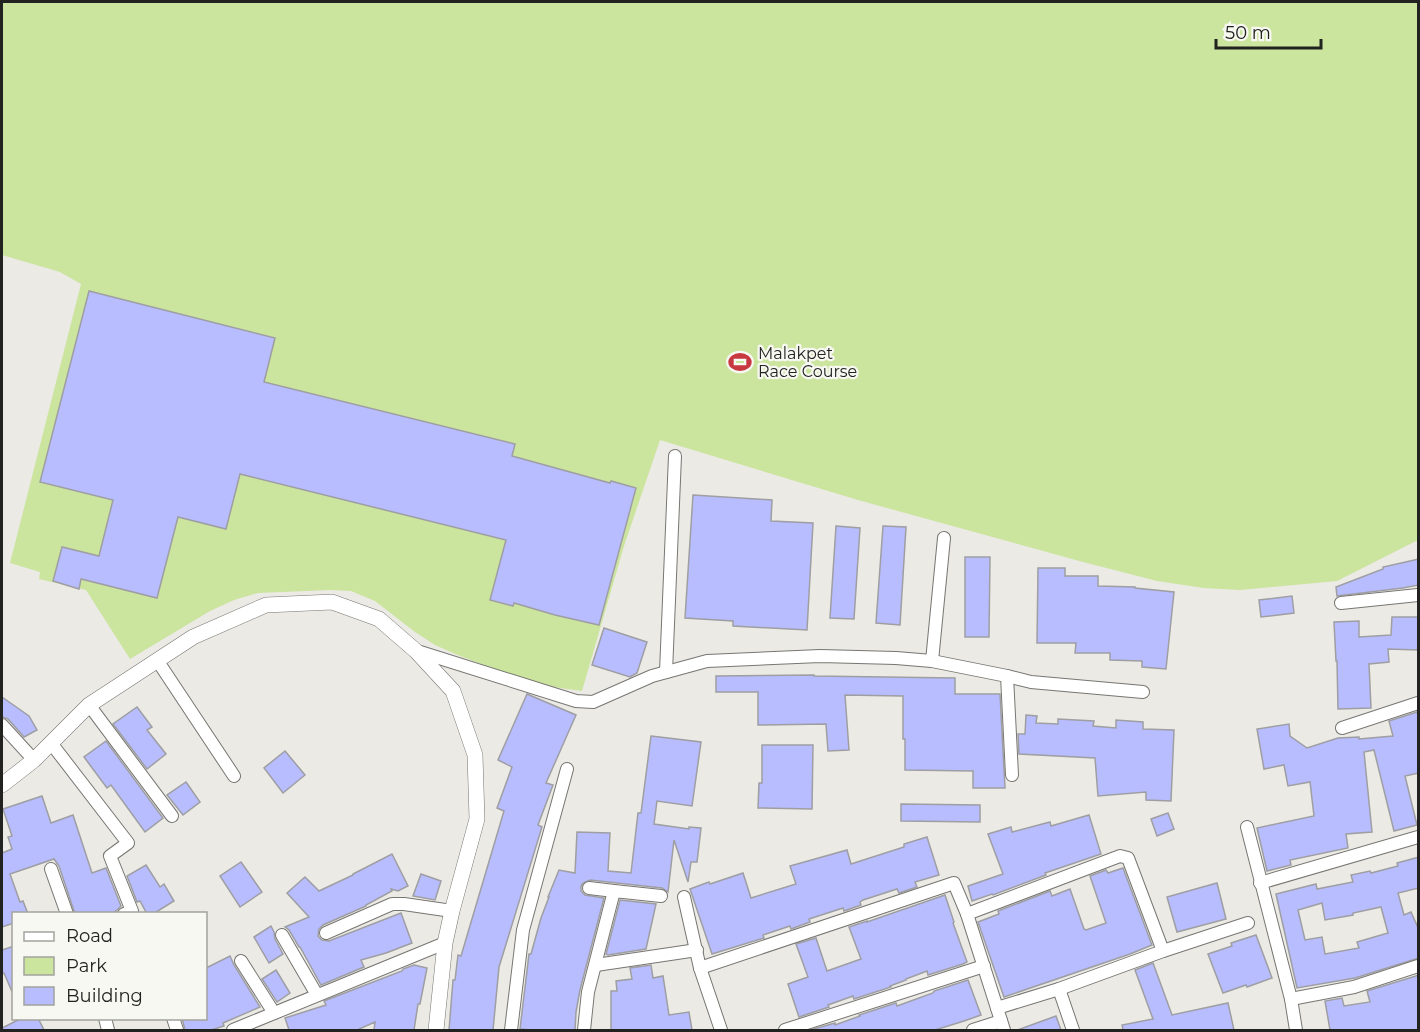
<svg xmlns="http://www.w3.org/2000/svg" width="1420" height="1032" font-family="Montserrat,sans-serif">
  <rect width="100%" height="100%" fill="#ebeae5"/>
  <!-- green -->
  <polygon fill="#cbe49e" points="2,2 1418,2 1418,540 1337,581 1240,590 1204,588 1157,581 1083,562 858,500 660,440 624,546 582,691 538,685 460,656 435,645 415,632 375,601 351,591 330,590 258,593 234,600 210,611 130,659 86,590 39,579 40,572 10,563 81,284 60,272 2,255"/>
  <!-- building -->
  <g fill="#b7bdfe" stroke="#9e9ea3" stroke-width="1.5" fill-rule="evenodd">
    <polygon points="89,291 275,338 264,382 515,444 512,456 610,483 611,481 636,488 599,625 555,615 514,603 513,606 490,600 506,540 240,474 226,529 178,517 157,598 81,579 79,589 53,581 62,547 99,556 113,500 40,482"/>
    <polygon points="693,495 772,500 771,521 813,523 807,630 733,626 733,621 685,618"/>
    <polygon points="836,526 860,528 854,619 830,618"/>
    <polygon points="883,526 906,527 900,625 876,623"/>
    <polygon points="965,557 990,557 989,637 965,637"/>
    <polygon points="1419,559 1419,585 1403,588 1337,596 1336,587 1383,569 1383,567"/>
    <polygon points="1038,568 1065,568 1065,576 1098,576 1098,586 1135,587 1135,588 1174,592 1166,669 1142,667 1142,661 1110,660 1110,653 1075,653 1076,643 1037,643"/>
    <polygon points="1292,596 1294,613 1261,617 1259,600"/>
    <polygon points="1392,617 1419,617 1418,650 1388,649 1389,662 1369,664 1371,708 1338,709 1337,661 1336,661 1334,622 1359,621 1359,637 1391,635"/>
    <polygon points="604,628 647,642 637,673 630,677 592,665"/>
    <polygon points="814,675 814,676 955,678 955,694 1000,694 1005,788 973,788 973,771 905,770 905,739 903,739 903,696 845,695 849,750 828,751 826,724 758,725 758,692 716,692 716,676"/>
    <polygon points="527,694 576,715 546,783 553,785 538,825 542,827 499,967 493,1030 449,1030 453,980 455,980 458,955 461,956 504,811 497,808 512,767 498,760"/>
    <polygon points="2,697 29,716 37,730 24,737 8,719 2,717"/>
    <polygon points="137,707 152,727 147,730 166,754 147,769 113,724"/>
    <polygon points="1417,712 1419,718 1419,773 1405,776 1417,825 1394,831 1374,750 1364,752 1372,832 1346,834 1348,848 1290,860 1291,865 1267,871 1257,828 1314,816 1310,782 1288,786 1284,765 1264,769 1257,729 1289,724 1290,736 1307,748 1338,738 1359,737 1359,739 1393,736 1389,721"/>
    <polygon points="1026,715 1037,716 1036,723 1058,724 1058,719 1094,721 1093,726 1116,728 1116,720 1143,722 1143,729 1174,730 1171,801 1146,800 1146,792 1098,796 1095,758 1019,754 1018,734 1025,734"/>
    <polygon points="651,736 701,742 692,806 657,801 654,824 689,829 689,827 701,828 697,862 691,862 688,882 674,840 668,892 662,888 590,880 583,883 581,886 581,891 585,895 604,898 580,990 576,1012 575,1030 531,1030 520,1029 529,954 531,954 541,918 549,897 548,897 559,870 575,873 577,832 610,833 608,871 631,873 638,813 641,813"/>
    <polygon points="106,741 163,818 145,832 111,785 107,788 84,757"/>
    <polygon points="762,745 813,745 812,809 758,808 759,783 762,783"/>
    <polygon points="285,751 305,775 283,793 264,768"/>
    <polygon points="186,782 200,802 183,815 167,795"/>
    <polygon points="42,796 51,823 73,815 92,873 106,868 121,906 116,911 111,914 75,914 59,866 54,859 10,874 20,902 23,901 28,914 14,914 14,923 2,927 2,853 12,849 8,837 12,836 3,809"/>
    <polygon points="901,804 980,805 980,822 901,821"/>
    <polygon points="1168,813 1174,829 1157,836 1151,819"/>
    <polygon points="1089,815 1101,854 1045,873 1046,875 993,895 992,894 972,901 968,886 1003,874 988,834 1011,827 1012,832 1050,822 1051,826"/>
    <polygon points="927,837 939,875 915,882 917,887 899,893 897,889 863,900 860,902 861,905 844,911 843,908 809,919 810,922 791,929 790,926 763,935 764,938 712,954 690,889 709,882 710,884 743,873 751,898 796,884 790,866 847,850 851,864 904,847 904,844"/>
    <polygon points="392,854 408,886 398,891 391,889 392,891 366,905 366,906 323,925 319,929 318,936 322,940 329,941 401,913 412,943 386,953 361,960 364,967 321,985 300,947 299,947 289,930 285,927 309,917 287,893 305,877 319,891 353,875 353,874"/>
    <path d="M1419,857V888L1398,893L1404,915L1411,912L1419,930V958L1355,978L1297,988L1276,894L1316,884L1317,889L1353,882L1351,875L1370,871L1371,873L1398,866L1397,863ZM1322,903L1325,920L1353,915V913L1381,907L1388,933L1357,942L1359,948L1325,954L1322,937L1305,940L1298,910Z"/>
    <polygon points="241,862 262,892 240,907 220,876"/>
    <polygon points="146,865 160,887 164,884 174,901 153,914 147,914 140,901 137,902 127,876"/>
    <polygon points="1123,868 1152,945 1130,954 1004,997 978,922 999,914 998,911 1050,891 1052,896 1070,889 1084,929 1086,930 1106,923 1090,876 1106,870 1108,873"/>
    <polygon points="421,874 441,881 435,900 413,896"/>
    <polygon points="1217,883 1226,919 1177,932 1167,897"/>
    <polygon points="945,895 954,922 953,923 967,962 963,964 928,975 927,971 906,979 906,980 890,986 891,987 854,999 853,996 828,1005 829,1007 799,1017 788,984 808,977 796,944 816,938 827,971 861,959 849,927 867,921 867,922"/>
    <polygon points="620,900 656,904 646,949 608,955 606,954"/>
    <polygon points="271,926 274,932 275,939 283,954 269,963 254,937"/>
    <polygon points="1256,935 1272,978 1247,987 1246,985 1223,993 1208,954 1232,946 1231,943"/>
    <polygon points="14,946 14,994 13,994 4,973 2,974 2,950"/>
    <polygon points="230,956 234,965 260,1007 223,1023 224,1026 211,1030 185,1030 182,1018 206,1018 206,968"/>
    <polygon points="1153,963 1172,1015 1228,1003 1234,1030 1123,1030 1122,1025 1153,1019 1135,970"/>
    <polygon points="414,965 427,968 420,1004 418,1004 414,1030 374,1030 375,1022 357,1030 289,1030 285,1018 326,1005 324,1001 402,971 403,969"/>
    <polygon points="651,965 653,978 663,976 669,1015 689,1012 692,1030 611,1030 611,991 617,991 616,981 632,979 630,968"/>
    <polygon points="276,970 290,993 277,1002 262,979"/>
    <polygon points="1419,975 1419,1030 1330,1030 1325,1001 1342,998 1344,1006 1370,1002 1367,991"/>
    <polygon points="968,980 981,1015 964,1021 935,1030 810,1030 835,1023 835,1025 860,1016 859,1015 896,1003 897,1006 933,993 934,991"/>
    <polygon points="1056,1016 1061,1030 1021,1030 1020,1029"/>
    <polygon points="22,1018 38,1018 44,1030 2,1030 2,1028"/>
  </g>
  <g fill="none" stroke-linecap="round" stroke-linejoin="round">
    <!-- minor casing -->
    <g stroke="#777672" stroke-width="14">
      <g id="minor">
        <polyline points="1341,603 1418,595"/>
        <polyline points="417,651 576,701 593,702 652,676 707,661 820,656 896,658 932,661 944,538"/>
        <polyline points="157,660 234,776"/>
        <polyline points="932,661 1007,676 1012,775"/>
        <polyline points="666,672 675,456"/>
        <polyline points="1007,676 1031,682 1143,692"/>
        <polyline points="89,705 172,816"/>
        <polyline points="2,725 34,760"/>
        <polyline points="1342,728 1418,703"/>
        <polyline points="51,743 128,843 110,856 132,911 124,914"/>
        <polyline points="1247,827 1291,999 1296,1030"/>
        <polyline points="51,869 67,914"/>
        <polyline points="1260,883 1418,837"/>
        <polyline points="589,888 614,891"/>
        <polyline points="684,897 700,968 721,1030"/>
        <polyline points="967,914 1120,856 1128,858 1163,951"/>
        <polyline points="326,933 392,904 404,904 452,911"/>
        <polyline points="282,935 317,995"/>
        <polyline points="241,961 274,1013"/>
        <polyline points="596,965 697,950"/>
        <polyline points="700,968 954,883 967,914 1004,1030"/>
        <polyline points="1059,989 1073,1030"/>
        <polyline points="1291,999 1354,987 1418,966"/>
        <polyline points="997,1008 1059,989 1163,951 1248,923"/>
        <polyline points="105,1018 108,1030"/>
        <polyline points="173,1018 177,1030"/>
        <polyline points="233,1030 445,943"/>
        <polyline points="511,1030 523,930 567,769"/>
        <polyline points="584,1030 588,992 614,891 661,896"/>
        <polyline points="785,1030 984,966"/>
        <polyline points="973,1030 1001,1021"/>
      </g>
    </g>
    <!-- tertiary casing -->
    <g stroke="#777672" stroke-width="16">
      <polyline id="tertiary" points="2,785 34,760 89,705 193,637 266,605 332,602 379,619 416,651 453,691 475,755 477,819 452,911 445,943 436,1030"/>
    </g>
    <!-- minor -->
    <use href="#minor" stroke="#fff" stroke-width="12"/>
    <!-- tertiary -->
    <use href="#tertiary" stroke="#fff" stroke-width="15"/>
  </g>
  <!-- icons -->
  <defs>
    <g id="stadium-bare" transform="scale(1.8)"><path d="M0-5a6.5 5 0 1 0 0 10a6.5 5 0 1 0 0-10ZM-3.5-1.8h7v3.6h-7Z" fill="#c83840" stroke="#f8f8f2" stroke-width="2.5" paint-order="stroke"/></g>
  </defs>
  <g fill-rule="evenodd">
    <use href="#stadium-bare" x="740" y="362"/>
  </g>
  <g text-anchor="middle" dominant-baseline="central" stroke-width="4.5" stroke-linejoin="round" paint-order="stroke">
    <!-- poi labels -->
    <g font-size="16" fill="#222220" stroke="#f8f8f2" text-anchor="start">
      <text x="758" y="353">Malakpet<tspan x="758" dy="18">Race Course</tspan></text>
    </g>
  </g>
  <!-- border -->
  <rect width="1420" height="1032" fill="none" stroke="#222220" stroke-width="6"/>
  <!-- legend -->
  <rect x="12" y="912" width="195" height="108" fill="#f8f8f2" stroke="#a2a29e" stroke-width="1.5"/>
  <rect x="24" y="932" width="30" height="9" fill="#ffffff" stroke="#a2a29e" stroke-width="1.5"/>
  <text x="66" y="942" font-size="18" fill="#222220">Road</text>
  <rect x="24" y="957" width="30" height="18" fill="#cbe49e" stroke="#a2a29e" stroke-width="1.5"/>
  <text x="66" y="972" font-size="18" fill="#222220">Park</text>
  <rect x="24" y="987" width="30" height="18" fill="#b7bdfe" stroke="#a2a29e" stroke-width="1.5"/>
  <text x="66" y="1002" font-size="18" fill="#222220">Building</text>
  <!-- scale -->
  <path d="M1216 39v9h105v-9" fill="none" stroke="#222220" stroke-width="3"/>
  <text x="1225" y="39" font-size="18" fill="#222220" stroke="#f8f8f2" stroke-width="4.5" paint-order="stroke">50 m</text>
</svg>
